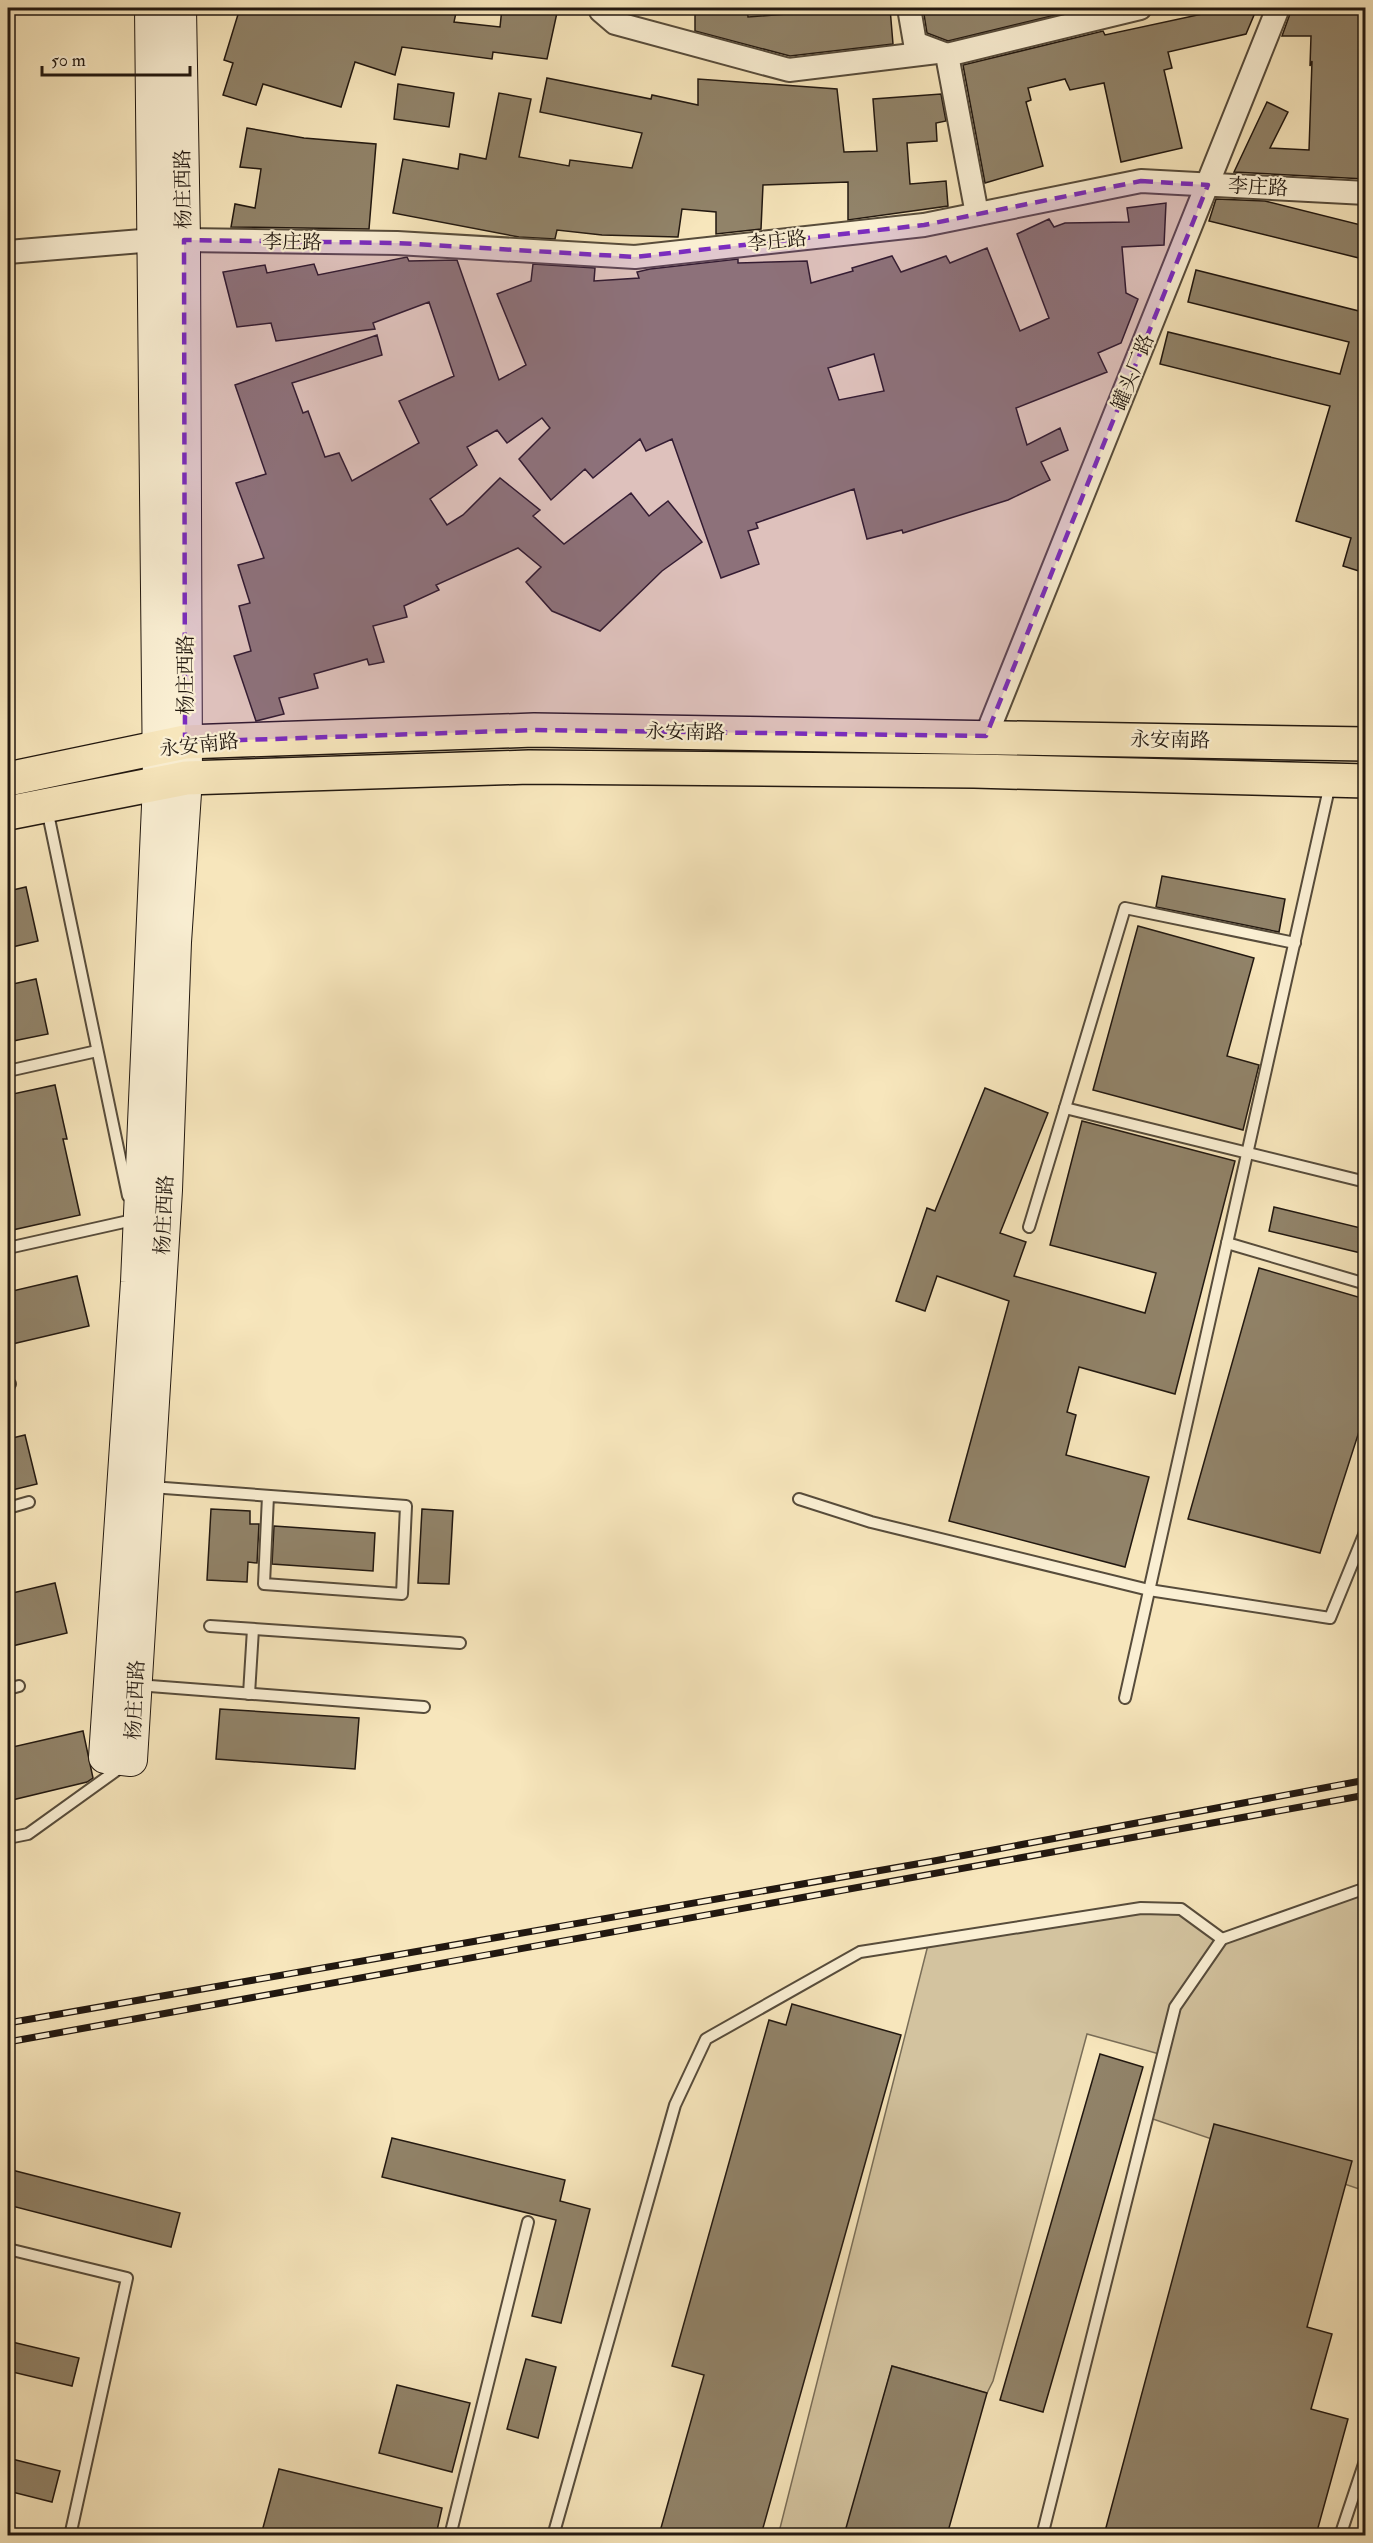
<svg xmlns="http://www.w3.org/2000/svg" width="1373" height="2543" font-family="'IM FELL Double Pica','Noto Serif SC',serif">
  <rect width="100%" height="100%" fill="#f7e6bc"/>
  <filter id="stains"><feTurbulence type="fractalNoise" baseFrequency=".00333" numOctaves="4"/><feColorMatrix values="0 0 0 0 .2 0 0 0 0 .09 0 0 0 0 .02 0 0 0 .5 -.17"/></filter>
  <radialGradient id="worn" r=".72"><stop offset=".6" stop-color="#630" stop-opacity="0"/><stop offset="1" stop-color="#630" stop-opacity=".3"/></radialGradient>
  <!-- green -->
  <polygon fill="#d3c39f" stroke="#7a6e58" stroke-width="1.5" points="1365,1888 1365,2191 1147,2117 1163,2055 1087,2034 993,2381 987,2393 892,2366 849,2535 778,2536 929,1941 1141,1908 1181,1909 1222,1939"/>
  <!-- building -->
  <g fill="#918369" stroke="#221810" stroke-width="1.5" fill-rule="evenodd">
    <polygon points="240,8 457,8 454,22 500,27 502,8 558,8 547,59 493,52 492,59 402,47 395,75 355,62 341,107 263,84 256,105 223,95 233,63 224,60"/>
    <polygon points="747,8 748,17 861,8 890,8 893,44 790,56 695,31 695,12"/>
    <polygon points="923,8 1085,8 948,41 927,33"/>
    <polygon points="1230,8 1257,8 1246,34 1168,52 1172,68 1164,70 1182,148 1121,162 1104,83 1070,90 1065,79 1028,88 1031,100 1026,102 1043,166 985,183 963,65 1103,31 1105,35"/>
    <polygon points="1324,8 1365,8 1365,179 1234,172 1267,102 1288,112 1270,148 1309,150 1312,61 1310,66 1311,36 1282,36 1291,11"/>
    <polygon points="547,78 651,99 652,95 698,105 698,79 837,89 844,152 877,151 873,99 941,94 946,121 936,123 937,141 907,143 910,184 946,181 948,206 848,220 848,182 763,185 761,229 716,234 716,212 682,209 678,237 602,235 557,230 555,239 519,237 393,213 403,159 458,169 460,154 486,159 499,93 531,99 519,157 569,166 570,160 632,168 642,133 540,112"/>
    <polygon points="398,84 454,93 449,127 394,119"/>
    <polygon points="247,128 304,138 376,144 369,229 231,227 235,204 255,208 261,169 240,167"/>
    <polygon points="1216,199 1265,201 1365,226 1365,247 1363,259 1209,221"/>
    <path d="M1166,203L1164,245L1122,247L1126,293L1138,299L1121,343L1098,353L1107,372L1016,408L1027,445L1060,428L1068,450L1041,462L1050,480L1008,500L903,533L902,530L867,539L854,489L756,523L758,528L748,531L759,564L721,578L672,439L646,451L640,439L593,478L585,469L551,500L519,459L550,428L542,418L507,443L497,430L467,447L477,465L430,499L447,525L463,515L500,478L540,510L533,516L564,544L631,493L649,516L668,501L702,542L662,571L600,631L552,611L526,582L541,567L518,548L436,585L439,590L404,606L407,617L373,626L384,662L369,665L367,659L314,674L318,688L279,698L284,714L256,721L234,656L251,651L239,606L250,603L238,565L264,558L236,483L266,474L235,385L377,335L382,355L292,383L303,413L308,411L325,457L339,453L352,481L419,443L399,401L454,376L429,302L373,323L375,329L276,341L271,323L237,327L223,272L265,265L267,273L314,264L318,275L407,257L409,261L457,260L499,380L526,365L497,294L531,281L533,264L595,268L594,281L639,278L637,272L650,269L738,259V263L807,261L811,283L853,271L852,268L892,256L901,272L946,256L950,263L987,248L1020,331L1049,318L1017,234L1049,219L1054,227L1065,223L1129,222L1127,208ZM874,354L884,391L839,400L828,368Z"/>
    <polygon points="1196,270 1359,311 1361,302 1365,302 1365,573 1343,566 1351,538 1296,521 1330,406 1160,364 1168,332 1340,374 1349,342 1188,302"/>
    <polygon points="1162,876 1285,899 1279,932 1156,907"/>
    <polygon points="26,887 38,941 8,948 8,891"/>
    <polygon points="1138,926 1254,958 1227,1056 1259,1065 1243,1130 1093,1090"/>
    <polygon points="36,979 48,1034 8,1042 8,985"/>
    <polygon points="55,1085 67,1139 63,1139 80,1215 8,1231 8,1095"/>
    <polygon points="985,1088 1048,1113 1000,1233 1026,1242 1014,1276 1145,1313 1156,1273 1050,1245 1082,1121 1235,1161 1175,1394 1079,1367 1067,1412 1076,1415 1066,1455 1149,1477 1125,1567 949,1521 1009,1301 937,1276 925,1311 896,1301 927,1208 935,1211"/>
    <polygon points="1274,1207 1365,1229 1365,1254 1269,1231"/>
    <polygon points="1259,1268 1365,1299 1365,1413 1320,1553 1188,1519"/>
    <polygon points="77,1276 89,1326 8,1345 8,1292"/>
    <polygon points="25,1435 37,1484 8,1491 8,1439"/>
    <polygon points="211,1509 250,1511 250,1524 259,1524 257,1563 248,1562 247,1582 207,1580"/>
    <polygon points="422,1509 453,1511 449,1584 418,1583"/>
    <polygon points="274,1526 375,1533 373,1571 272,1564"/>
    <polygon points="55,1583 67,1633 8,1647 8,1594"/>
    <polygon points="220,1709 359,1718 355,1769 216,1759"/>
    <polygon points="83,1731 93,1778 87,1782 8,1801 8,1748"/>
    <polygon points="792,2004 901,2035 761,2535 659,2535 704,2375 672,2366 769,2020 786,2025"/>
    <polygon points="1100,2054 1143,2067 1043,2412 1000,2400"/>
    <polygon points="1214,2124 1352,2161 1307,2327 1332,2334 1311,2409 1348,2419 1316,2535 1104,2535"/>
    <polygon points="392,2138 565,2180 560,2201 590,2209 561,2323 532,2316 556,2220 382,2177"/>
    <polygon points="8,2169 180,2213 171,2247 8,2205"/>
    <polygon points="8,2341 79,2358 72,2386 8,2371"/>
    <polygon points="526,2359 556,2367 538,2438 507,2429"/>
    <polygon points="892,2366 987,2393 947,2535 844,2535"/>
    <polygon points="397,2385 470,2403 452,2472 379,2453"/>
    <polygon points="8,2458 60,2471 52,2502 8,2491"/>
    <polygon points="279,2469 442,2508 436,2535 261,2535"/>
  </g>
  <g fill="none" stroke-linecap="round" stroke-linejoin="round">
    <!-- lane casing -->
    <g stroke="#574c3b" stroke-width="14">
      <g id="lane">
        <polyline points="47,809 128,1196"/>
        <polyline points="8,1071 97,1051"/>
        <polyline points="1065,1108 1125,908 1295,943"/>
        <polyline points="1029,1227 1065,1108 1366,1182"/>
        <polyline points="1227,1243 1366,1284"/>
        <polyline points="8,1248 133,1220"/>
        <polyline points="8,1385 10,1384"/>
        <polyline points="151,1487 406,1506 402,1594 264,1584 268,1496"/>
        <polyline points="799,1499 871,1522 1149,1590 1330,1618 1366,1530"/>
        <polyline points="8,1508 29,1502"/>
        <polyline points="210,1626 460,1643"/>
        <polyline points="137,1685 424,1707"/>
        <polyline points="8,1689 19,1686"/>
        <polyline points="249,1694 253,1629"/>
        <polyline points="1125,1698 1330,784"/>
        <polyline points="8,1838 28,1834 124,1765"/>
        <polyline points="8,2249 127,2278 70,2536"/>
        <polyline points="450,2536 528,2222"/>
        <polyline points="553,2536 675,2105 706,2039 860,1952 1141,1908 1181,1909 1222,1939"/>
        <polyline points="1042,2536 1175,2007 1222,1939 1366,1888"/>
        <polyline points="1340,2536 1366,2458"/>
      </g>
    </g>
    <!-- street casing -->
    <g stroke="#574c3b" stroke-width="26">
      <g id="street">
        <polyline points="601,8 601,11 615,23 789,70 937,52"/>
        <polyline points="909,8 915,43 947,55 977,214"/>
        <polyline points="947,55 1140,8"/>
        <polyline points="184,240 397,243 635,257 924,225 1141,181 1366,193"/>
        <polyline points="8,252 154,240"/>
        <polyline points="986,736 1278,8"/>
      </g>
    </g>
    <!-- secondary casing -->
    <g stroke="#221810" stroke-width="34">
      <polyline id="secondary" points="151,8 159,783 137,1282 105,1757 131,1760 166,1190 175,942 186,778 184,240 180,8"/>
    </g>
    <!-- primary casing -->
    <g stroke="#221810" stroke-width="36">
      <g id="primary">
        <polyline points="8,779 185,742 534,730 1366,744"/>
        <polyline points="8,813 186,778 529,767 974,771 1366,781"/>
      </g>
    </g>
    <!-- lane -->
    <use href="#lane" stroke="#faefd3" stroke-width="10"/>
    <!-- street -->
    <use href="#street" stroke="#faefd3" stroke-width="22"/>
    <!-- secondary -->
    <use href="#secondary" stroke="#faefd3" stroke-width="32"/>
    <!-- primary -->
    <use href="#primary" stroke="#f7e6bc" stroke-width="33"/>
    <!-- rail casing -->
    <g stroke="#221810" stroke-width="7">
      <g id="rail">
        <polyline points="8,2023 934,1861 1366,1780"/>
        <polyline points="8,2042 1366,1795"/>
      </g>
    </g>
    <!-- rail -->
    <use href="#rail" stroke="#faefd3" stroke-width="4.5" stroke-dasharray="14" stroke-linecap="butt"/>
  </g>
  <!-- marked area -->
  <path fill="#7b2cbf" fill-opacity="0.2" stroke="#7b2cbf" stroke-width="4.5" stroke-dasharray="12 8" stroke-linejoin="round" d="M1141,181L1208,185L986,736L534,730L185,742L184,240L397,243L635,257L924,225Z"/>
  <g text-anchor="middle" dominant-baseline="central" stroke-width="4.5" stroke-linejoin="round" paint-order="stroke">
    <!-- street labels -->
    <g font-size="20" fill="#221810" stroke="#faefd3">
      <text transform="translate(1258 187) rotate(3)">李庄路</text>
      <text transform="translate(183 189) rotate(-91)">杨庄西路</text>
      <text transform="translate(777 241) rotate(-6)">李庄路</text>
      <text transform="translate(292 242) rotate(1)">李庄路</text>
      <text transform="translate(1133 372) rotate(-68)">罐头厂路</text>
      <text transform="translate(185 675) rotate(-90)">杨庄西路</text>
      <text transform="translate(685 732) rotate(1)">永安南路</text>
      <text transform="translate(1170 740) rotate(1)">永安南路</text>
      <text transform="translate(199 745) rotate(-6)">永安南路</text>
      <text transform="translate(164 1215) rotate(-87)">杨庄西路</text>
      <text transform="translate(135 1700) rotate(-87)">杨庄西路</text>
    </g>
  </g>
  <!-- margin -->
  <rect width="1373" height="2543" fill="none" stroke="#f7e6bc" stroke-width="30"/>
  <rect x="9" y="9" width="1355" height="2525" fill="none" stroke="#221810" stroke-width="3"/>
  <rect x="15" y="15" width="1343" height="2513" fill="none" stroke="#221810" stroke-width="1.5"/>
  <!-- scale -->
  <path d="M42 66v9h148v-9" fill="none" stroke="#221810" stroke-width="3"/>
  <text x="51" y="66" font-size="18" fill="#221810" stroke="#faefd3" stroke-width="4.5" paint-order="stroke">50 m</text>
  <rect width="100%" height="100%" filter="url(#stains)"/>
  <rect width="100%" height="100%" fill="url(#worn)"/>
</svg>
